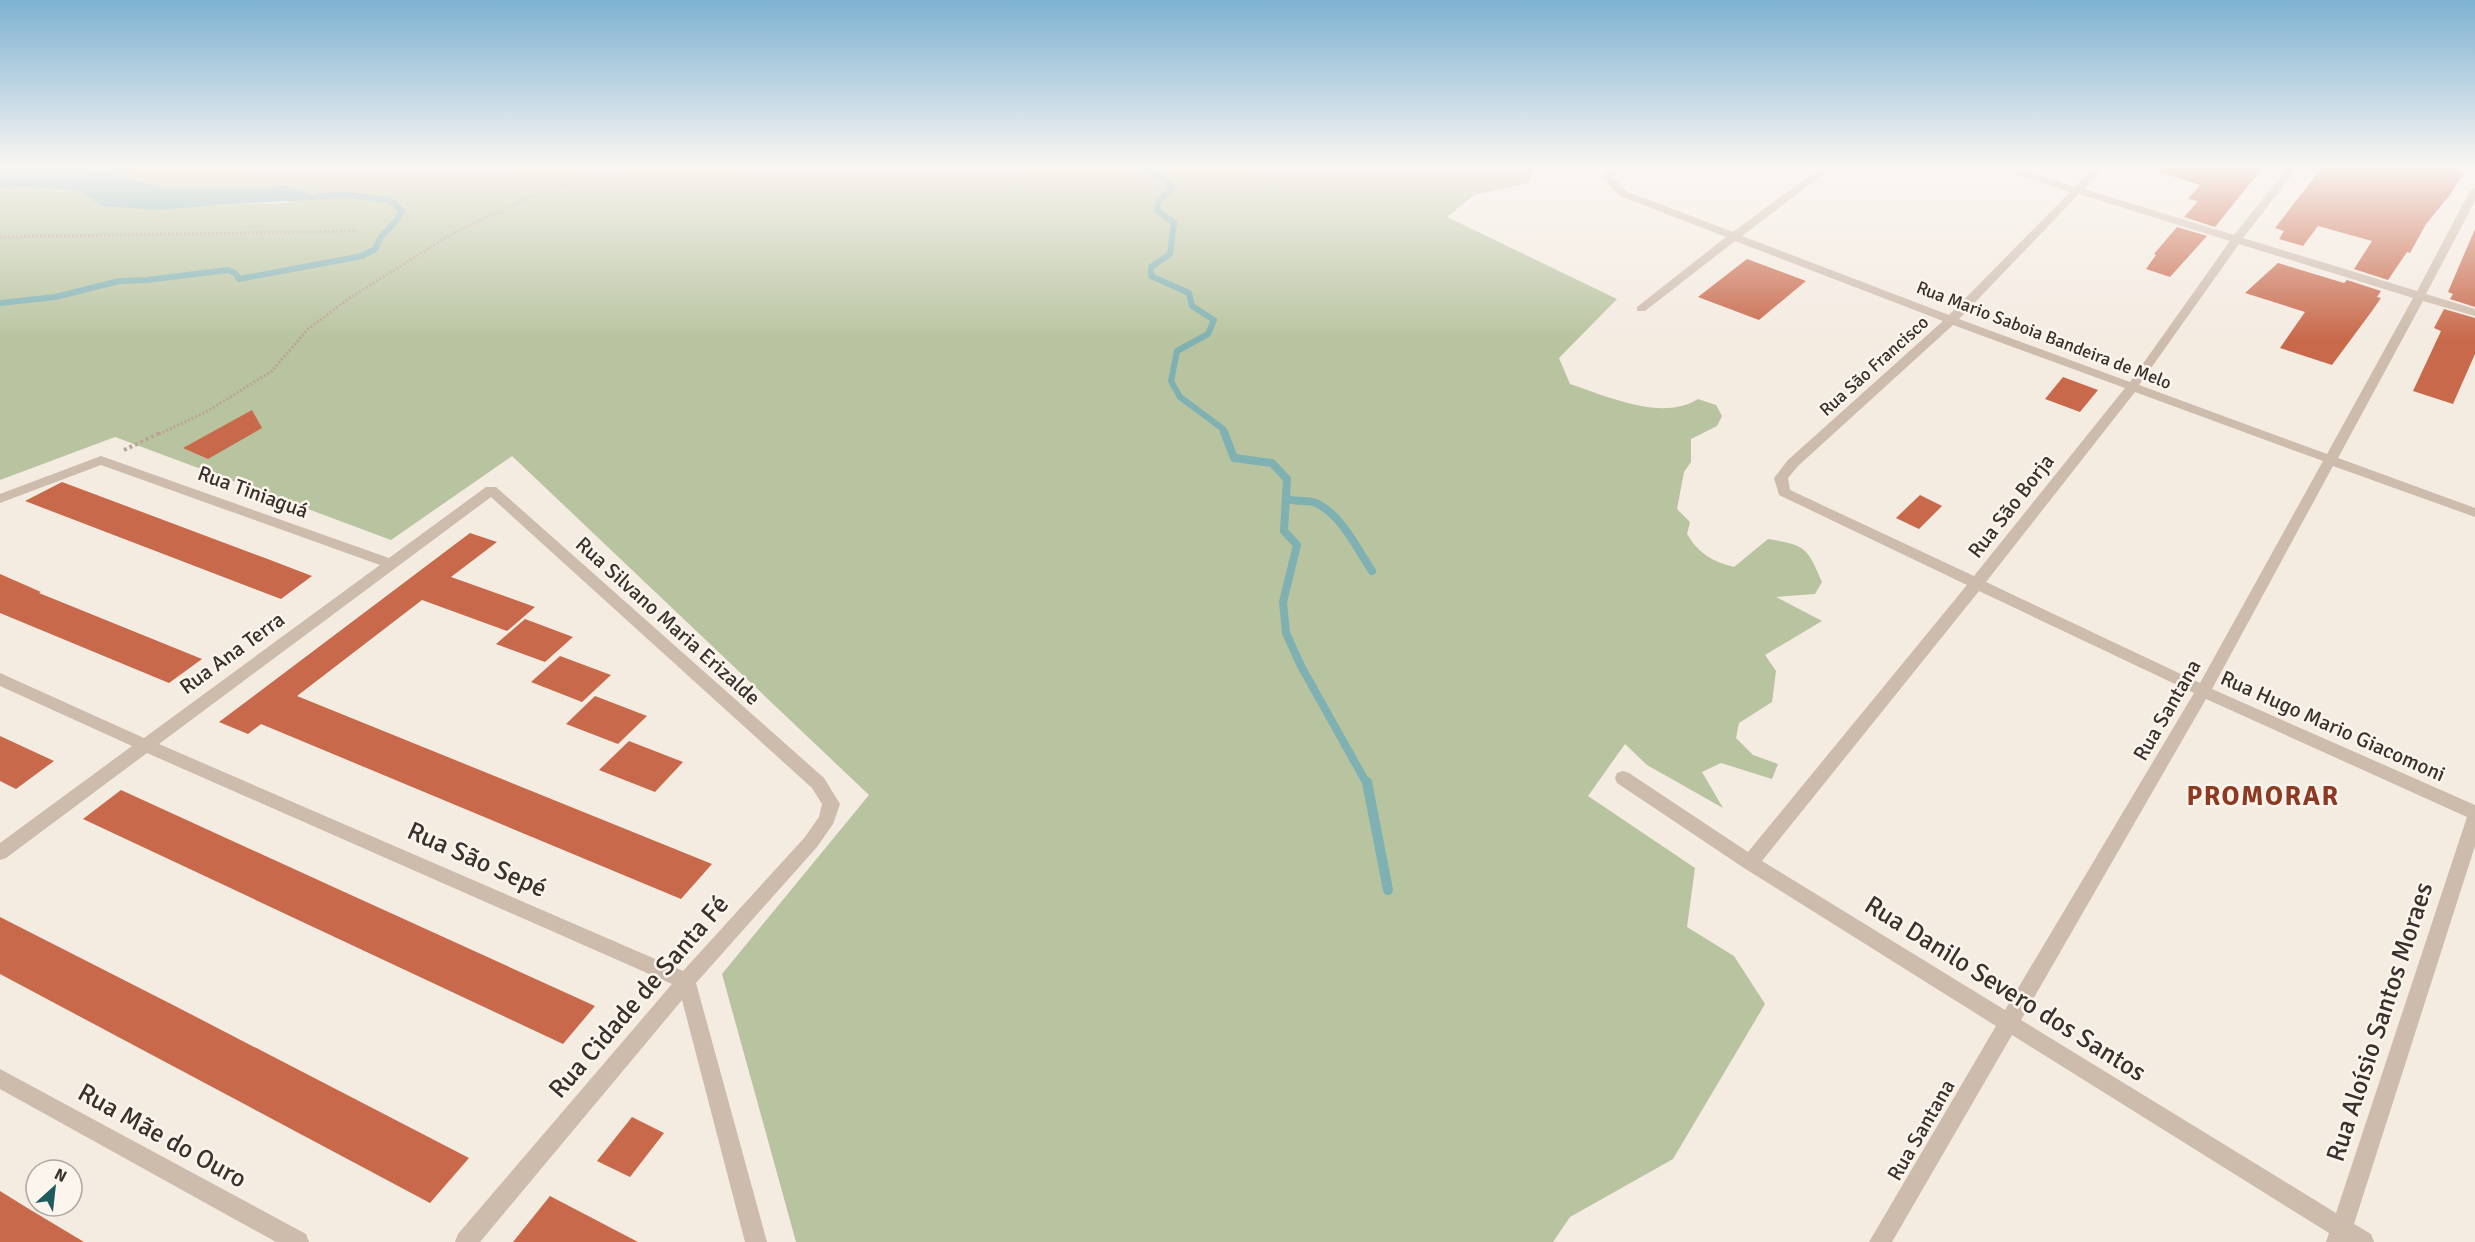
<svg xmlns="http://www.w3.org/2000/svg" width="2475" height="1242" font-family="Signika,sans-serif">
  <rect width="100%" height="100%" fill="#f4ebe1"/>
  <!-- green -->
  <path fill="#b8c4a0" d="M146,166H1536L1528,183L1474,195L1447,217L1617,299L1559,358L1570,384C1607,396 1662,422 1698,399L1716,405L1722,416L1717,426L1691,439V462L1684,472L1677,509L1690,522L1687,534C1699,554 1712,561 1734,567L1768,539C1806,545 1807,547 1822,582L1815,594L1776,597L1822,621L1765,655L1776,671L1772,702L1739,723L1736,738L1753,755L1778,764L1772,779L1721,763L1702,772L1723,808L1647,765L1625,744L1588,796L1695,868L1687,927L1734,956L1765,1004L1673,1159L1570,1217L1553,1242H796L722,974L869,795L512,456L391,540L115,437L0,480V188L28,187L79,191L101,206L289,203V186L164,188L118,175C126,168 137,171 146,166Z"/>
  <!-- water -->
  <path fill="#7fb0b2" d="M0,166H57L102,171L125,166H146C137,171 125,168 118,175L164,188L289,186L318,196L315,200L229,204L161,210L101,206L79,191L28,187L0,188Z"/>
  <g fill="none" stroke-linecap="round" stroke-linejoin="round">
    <!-- stream-far2 -->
    <g stroke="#7fb0b2" stroke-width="6">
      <polyline points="1149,166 1149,172 1168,182 1172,189 1158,202 1157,210 1174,223 1170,254 1151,267 1151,276 1189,293 1192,306 1214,320 1208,334 1177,351 1171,381 1180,397 1223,429 1225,434"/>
      <polyline points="0,303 55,297 119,281 147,280 228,270 235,273 239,279 362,256 375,249 381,237 396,221 402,211 390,200 349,195 318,196"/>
    </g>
    <!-- stream-far1 -->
    <g stroke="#7fb0b2" stroke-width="8">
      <polyline points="1224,432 1234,458 1272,463 1287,479 1284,531 1297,545 1283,602 1286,633 1301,666 1367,784"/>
      <path d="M1286,498C1297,504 1308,498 1318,504C1343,517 1357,549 1372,571"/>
    </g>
    <!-- stream -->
    <polyline stroke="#7fb0b2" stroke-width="10" points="1367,782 1388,890"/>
  </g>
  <!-- building -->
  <g fill="#c8694b">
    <polygon points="2160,166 2264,166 2215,227 2184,217 2198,201 2188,199 2200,185 2159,172"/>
    <polygon points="2323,166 2449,166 2465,171 2449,196 2426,224 2410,253 2407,252 2388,280 2354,269 2372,241 2318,226 2303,246 2279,239 2284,231 2275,228"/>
    <polygon points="2177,227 2207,236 2170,277 2146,269 2156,255 2154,254"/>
    <polygon points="2475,229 2475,307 2450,299 2453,294 2448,292"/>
    <polygon points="1747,259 1806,281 1759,320 1698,297"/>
    <polygon points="2278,263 2344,283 2347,280 2381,291 2377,297 2381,298 2372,311 2332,365 2280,348 2305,312 2245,293"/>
    <polygon points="2444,309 2475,318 2475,354 2453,404 2413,391 2441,331 2434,328"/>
    <polygon points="2063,377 2098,390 2080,412 2045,399"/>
    <polygon points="252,410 262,428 208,459 183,448"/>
    <polygon points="62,482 265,558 312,576 281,599 25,501"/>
    <polygon points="1920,495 1942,506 1919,529 1896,518"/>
    <polygon points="470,533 497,542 451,577 535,607 507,631 422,600 297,696 712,864 681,899 261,724 248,734 219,722"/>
    <polygon points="0,574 41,592 39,593 202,659 169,683 0,613"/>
    <polygon points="525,619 573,637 545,662 496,644"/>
    <polygon points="560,656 611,675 582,702 531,682"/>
    <polygon points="595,696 647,716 618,744 566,724"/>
    <polygon points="0,736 54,761 16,789 0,781"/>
    <polygon points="629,741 683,762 655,792 599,770"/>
    <polygon points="121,790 340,890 595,1006 563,1044 83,819"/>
    <polygon points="0,917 175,1006 469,1158 430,1203 0,974"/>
    <polygon points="632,1117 664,1133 630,1177 597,1161"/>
    <polygon points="0,1191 29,1209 84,1242 0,1242"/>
    <polygon points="550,1196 638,1242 513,1242"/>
  </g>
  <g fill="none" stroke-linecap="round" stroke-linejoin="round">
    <!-- path-far1 -->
    <g stroke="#b9a596" stroke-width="3" stroke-dasharray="2 2" stroke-linecap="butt">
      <polyline points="0,237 357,231"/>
      <polyline points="159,434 206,412 272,371 308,329 351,297 455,232 550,188 647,166"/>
    </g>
    <!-- path -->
    <polyline stroke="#b9a596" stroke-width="4" stroke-dasharray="3 3" stroke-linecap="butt" points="124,450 162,432"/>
    <!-- minor -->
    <g fill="#cdbbac" fill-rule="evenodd">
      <path d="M1610,166H1621L1612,177L1628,192L1733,232L1822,166H1834L1742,236L1949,315L2070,192L1992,166H2009L2075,187L2095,166H2106L2084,189L2234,235L2289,166H2299L2243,238L2417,291L2470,191L2475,188V201L2426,294L2475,309V316L2423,301L2338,458L2475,508V517L2333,466L2212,689L2475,805V846L2354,1224L2371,1234L2374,1242H2326L2329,1233L2012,1035L1892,1242H1869L1996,1026L1744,868L1617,783L1615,778L1617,773L1623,771L1629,773L1748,852L1967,585L1779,495L1774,478L1788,460L1943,321L1735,241L1645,311H1637V307L1726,237L1620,196L1602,177ZM2079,194L2230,241L2130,382L1959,319ZM2239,244L2413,298L2327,454L2139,385ZM1953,325L2125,388L1974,576L1790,490L1788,478L1798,466ZM2135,392L2323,461L2200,683L1986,582ZM1979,591L2194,693L2005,1010L1762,861ZM2206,699L2467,817L2336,1213L2021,1020Z"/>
      <polygon points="2465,166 2475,166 2475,171"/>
      <path d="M101,456L389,558L486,487H496L824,778L840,804L833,824L817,847L696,983L767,1242H745L682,1000L480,1242H455L458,1234L672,984L147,753L6,858L0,860V843L132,746L0,686V673L144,738L380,565L101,465L0,503V494ZM491,497L812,788L822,804L819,817L805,837L683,971L159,744Z"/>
      <polygon points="0,1069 306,1234 309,1242 276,1242 0,1089"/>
    </g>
  </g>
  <!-- sky -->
  <linearGradient id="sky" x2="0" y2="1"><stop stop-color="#7eb2d2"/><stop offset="0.49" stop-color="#faf6f2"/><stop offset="1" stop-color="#faf6f2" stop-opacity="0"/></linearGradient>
  <rect width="2475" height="340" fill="url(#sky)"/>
  <g text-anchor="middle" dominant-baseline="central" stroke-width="5" stroke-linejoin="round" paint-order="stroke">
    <!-- far-street labels -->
    <g font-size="18" fill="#3b302b" stroke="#fbf5ee">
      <text transform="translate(2044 335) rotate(21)">Rua Mario Saboia Bandeira de Melo</text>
      <text transform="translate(1874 366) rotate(-42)">Rua São Francisco</text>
    </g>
    <!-- street labels -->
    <g font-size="21" fill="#3b302b" stroke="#fbf5ee">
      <text transform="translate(253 492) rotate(20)">Rua Tiniaguá</text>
      <text transform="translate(2011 506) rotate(-52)">Rua São Borja</text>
      <text transform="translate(668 621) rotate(42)">Rua Silvano Maria Erizalde</text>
      <text transform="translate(232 653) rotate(-36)">Rua Ana Terra</text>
      <text transform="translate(2167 710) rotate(-60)">Rua Santana</text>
      <text transform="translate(2333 726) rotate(24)">Rua Hugo Mario Giacomoni</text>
      <text transform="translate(1921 1130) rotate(-60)">Rua Santana</text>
    </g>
    <!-- near-street labels -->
    <g font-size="26" fill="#3b302b" stroke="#fbf5ee">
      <text transform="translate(477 860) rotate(24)">Rua São Sepé</text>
      <text transform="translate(2005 989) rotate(32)">Rua Danilo Severo dos Santos</text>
      <text transform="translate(639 997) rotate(-49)">Rua Cidade de Santa Fé</text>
      <text transform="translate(2380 1022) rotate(-72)">Rua Aloísio Santos Moraes</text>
      <text transform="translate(162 1136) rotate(29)">Rua Mãe do Ouro</text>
    </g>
    <!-- district labels -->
    <g font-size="27" font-weight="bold" letter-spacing="1.5" fill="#8c3b22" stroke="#fbf5ee">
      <text x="2263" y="796">PROMORAR</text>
    </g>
  </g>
  <!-- north arrow -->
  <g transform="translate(54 1188) rotate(27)"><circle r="28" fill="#fbf5ee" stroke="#aea6a0" stroke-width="1.5"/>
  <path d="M0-4.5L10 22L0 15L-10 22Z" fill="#1f5a5e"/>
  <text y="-9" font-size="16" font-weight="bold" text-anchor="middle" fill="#3b302b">N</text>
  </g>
</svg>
